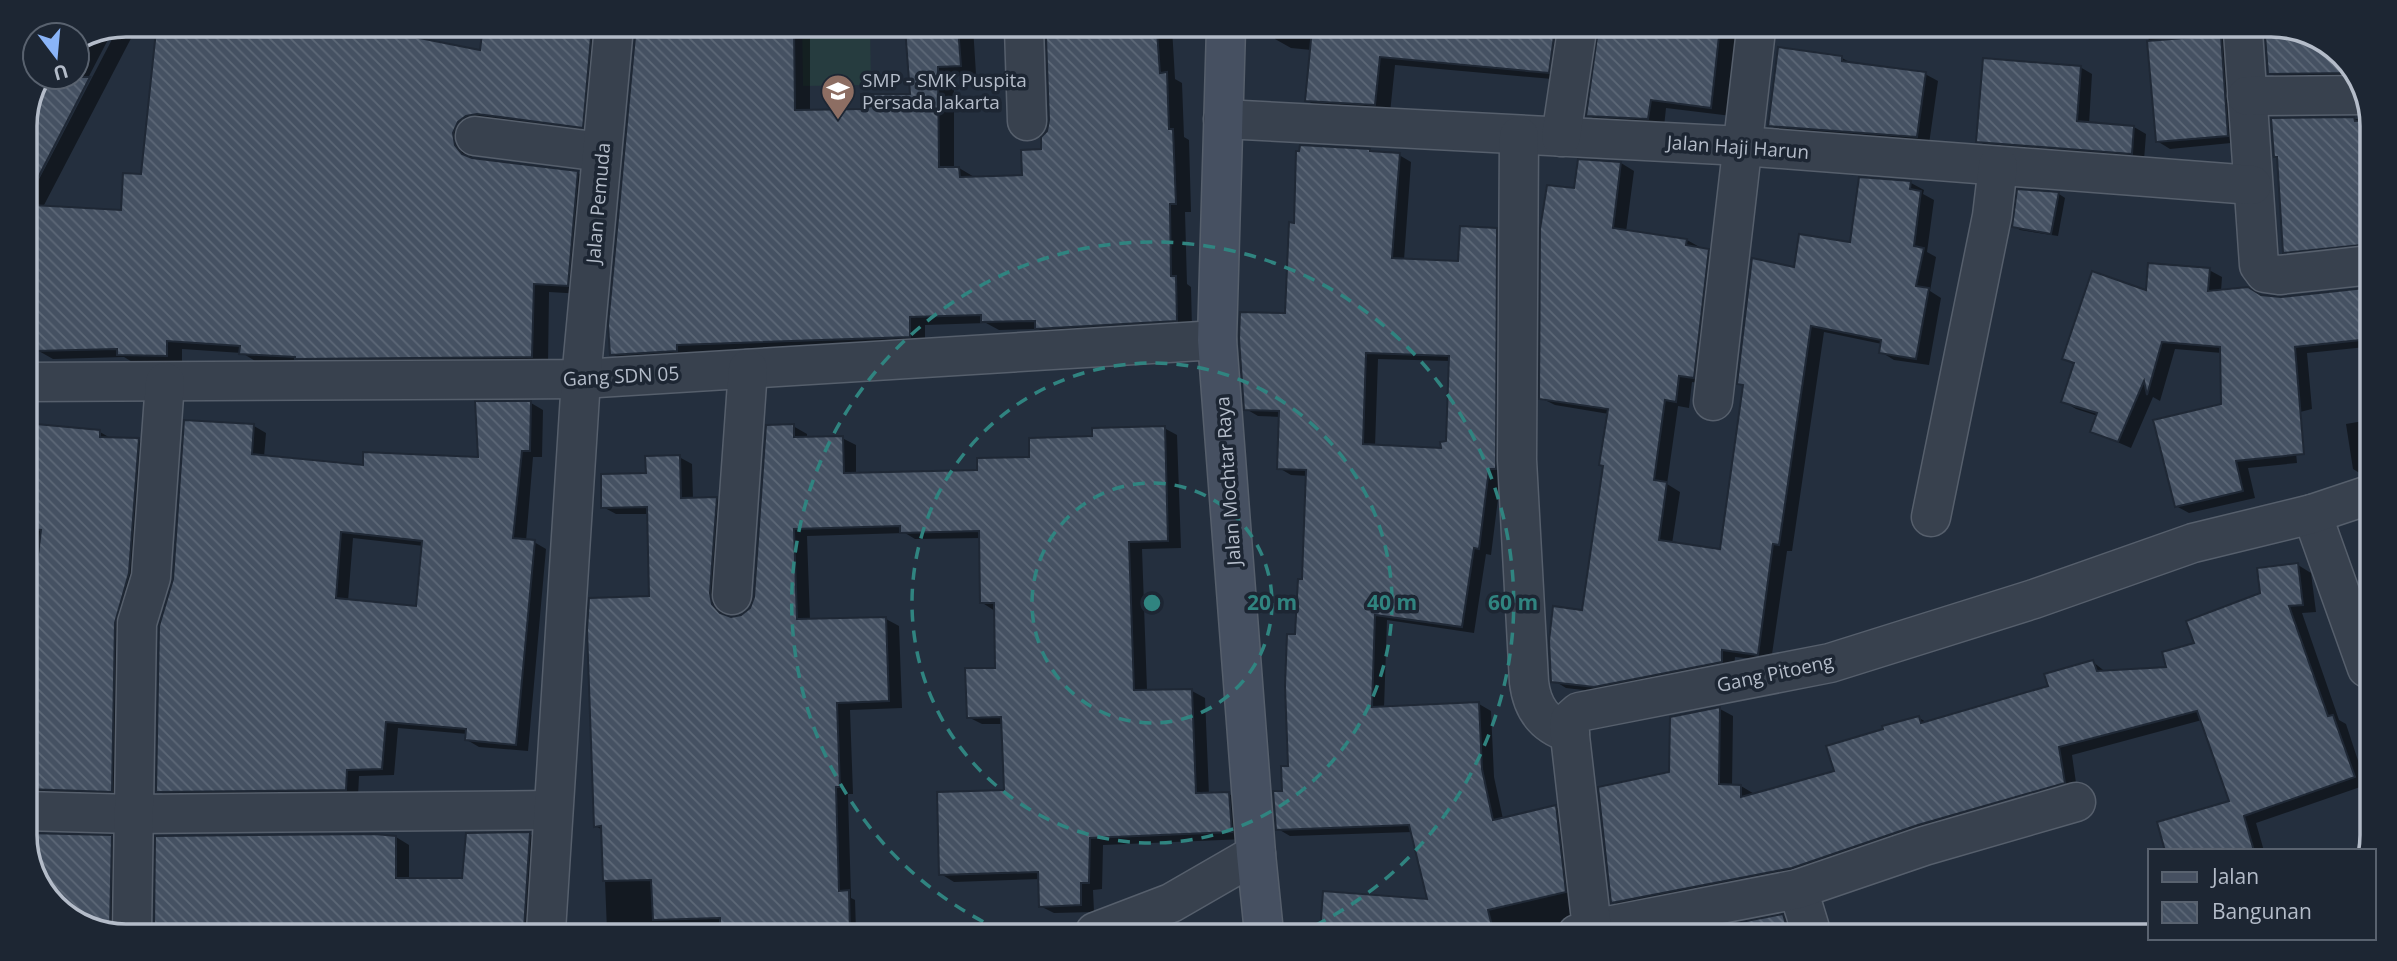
<svg xmlns="http://www.w3.org/2000/svg" width="2397" height="961" font-family="'Open Sans',sans-serif">
  <defs>
    <pattern id="building-back-hatch" width="6" height="6" patternUnits="userSpaceOnUse" patternTransform="scale(1.75)"><rect width="6" height="6" fill="#455162"/><path d="M-1 5l2 2M0 0l6 6M5-1l2 2" fill="none" stroke="#5d6877"/></pattern>
  </defs>
  <rect width="100%" height="100%" fill="#242f3e"/>
  <!-- pitch -->
  <polygon fill="#263c3f" points="802,27 870,27 871,85 803,86"/>
  <!-- shadow -->
  <g fill="#0007" fill-rule="evenodd">
    <polygon points="126,25 138,25 43,207 123,212 142,176 158,25 430,26 427,41 481,52 485,26 610,26 598,135 469,142 471,156 474,160 578,173 594,182 583,294 549,292 548,365 257,362 242,353 182,349 182,364 134,363 124,357 53,359 37,350 36,328 25,326 25,247 131,260 25,206 118,28"/>
    <polygon points="637,26 810,27 810,111 864,111 912,95 907,27 973,27 976,74 954,76 954,169 959,168 976,178 1024,176 1043,150 1051,120 1047,28 1172,28 1175,79 1182,83 1184,137 1189,140 1191,212 1185,212 1187,284 1191,287 1192,329 1053,337 1038,329 999,330 986,323 925,325 925,345 628,363 612,354"/>
    <polygon points="1276,28 1573,29 1564,80 1395,65 1390,113 1322,109 1306,100 1312,50 1291,48 1275,39"/>
    <polygon points="113,30 25,199 25,119 44,77 77,77 77,44"/>
    <polygon points="1600,30 1742,30 1740,117 1666,108 1664,127 1603,124 1588,115"/>
    <polygon points="2148,31 2235,32 2241,142 2170,149 2157,141"/>
    <polygon points="2267,32 2310,32 2352,64 2358,80 2282,80 2269,73"/>
    <polygon points="1778,49 1842,58 1855,65 1925,74 1938,81 1929,144 1782,132 1769,125"/>
    <polygon points="2080,67 2092,74 2089,124 2134,127 2146,134 2144,160 1990,148 1978,141"/>
    <polygon points="2371,116 2371,251 2298,259 2285,251 2279,158 2275,156 2273,119 2364,119"/>
    <path d="M1370,150L1375,153L1399,155L1411,162L1404,260L1460,263L1496,230L1508,237L1501,475L1491,555L1486,554L1474,633L1387,620L1384,708L1479,704L1491,711L1494,777L1503,819L1556,807L1568,814L1580,921L1569,934L1321,933L1325,893L1429,901L1412,832L1290,836L1278,829L1290,767L1297,636L1303,581L1308,476L1291,475L1279,468L1281,417L1258,416L1246,409L1286,315L1296,224ZM1378,359L1451,361L1447,443L1442,449L1375,446Z"/>
    <polygon points="1621,163 1634,171 1626,232 1687,240 1721,259 1707,384 1692,382 1689,408 1678,406 1667,484 1680,492 1672,544 1722,551 1745,386 1739,383 1795,269 1852,244 1911,183 1924,190 1923,194 1934,200 1927,252 1936,257 1930,291 1941,298 1929,365 1894,360 1881,352 1882,344 1824,332 1792,551 1787,551 1771,661 1735,657 1734,669 1609,693 1566,688 1553,680 1584,612 1604,466 1609,414 1555,405 1541,398 1575,190"/>
    <polygon points="2059,194 2065,198 2058,236 2020,230 2014,226"/>
    <polygon points="2209,270 2222,277 2221,291 2261,296 2281,299 2371,289 2370,363 2366,347 2307,353 2312,409 2292,414 2297,463 2248,468 2255,498 2189,513 2176,506 2222,405 2222,353 2175,349 2160,401 2153,397 2131,448 2092,431 2098,416 2076,409 2063,401 2075,365 2064,359 2148,292"/>
    <path d="M477,403H531L543,410L542,457H533L526,541L534,542L546,549L528,751L479,747L467,740L468,734L398,728L394,775L359,776L358,796L170,798L158,791L254,426L266,433L264,457L364,467L480,459ZM353,538L424,546L418,608L348,601Z"/>
    <polygon points="2369,420 2369,477 2366,477 2353,469 2346,424"/>
    <polygon points="25,425 100,432 112,439 139,440 152,447 125,798 25,802 25,648 29,649 36,587 25,586"/>
    <polygon points="793,426 807,434 807,439 842,438 856,445 856,474 979,472 1031,459 1094,438 1164,428 1177,435 1181,548 1142,549 1147,691 1192,691 1205,698 1209,795 1229,794 1242,802 1245,839 1103,845 1102,889 1093,890 1094,912 1054,913 1040,906 1040,879 954,882 941,874 1006,792 1004,724 982,724 968,717 997,669 995,611 981,602 981,538 915,539 905,533 807,536 810,621 886,619 899,626 902,708 850,710 853,794 848,794 851,898 855,900 856,932 607,931 603,830 595,826 651,598 649,514 616,514 603,507 647,475 679,457 692,464 693,499 717,499 730,507 723,603 729,618 743,616 752,608"/>
    <polygon points="2298,565 2311,573 2316,612 2302,613 2339,720 2346,724 2366,785 2256,823 2264,851 2167,851 2231,802 2202,720 2072,755 2077,790 1807,875 1626,910 1613,902 1670,773 1672,718 1720,709 1733,716 1732,786 1741,786 1756,795 1836,772 1919,718 1928,723 2050,688 2093,662 2107,673 2168,669"/>
    <polygon points="468,834 530,834 543,841 538,931 156,929 157,837 396,837 409,845 409,879 463,880"/>
    <polygon points="25,835 111,837 124,845 123,929 87,929 45,897 25,843"/>
    <polygon points="1783,916 1795,923 1798,935 1692,934"/>
  </g>
  <!-- building -->
  <g fill="url(#building-back-hatch)" stroke="#1f2835" stroke-width="2" fill-rule="evenodd">
    <polygon points="221,25 411,25 409,36 480,50 483,26 592,26 583,128 477,114 466,116 458,122 453,133 455,145 462,154 472,158 578,171 568,286 534,284 532,357 295,359 295,357 239,354 240,346 167,341 167,356 117,355 117,349 35,351 33,205 121,210 123,173 141,174 156,31 218,37"/>
    <polygon points="636,26 794,27 795,110 862,109 861,94 910,94 905,27 958,27 961,66 938,67 939,167 959,167 960,177 1022,175 1021,150 1041,149 1041,137 1047,131 1049,120 1046,37 1157,31 1160,73 1167,72 1169,129 1173,129 1176,204 1170,204 1171,276 1176,276 1177,321 1035,329 1035,321 981,322 981,315 910,317 910,337 677,345 677,351 610,355 608,325"/>
    <polygon points="1312,29 1555,29 1549,73 1380,57 1375,105 1305,101"/>
    <polygon points="1598,30 1670,30 1719,36 1711,108 1651,100 1648,119 1586,116"/>
    <polygon points="2310,32 2350,63 2351,73 2268,74 2265,35"/>
    <polygon points="2221,35 2228,136 2156,142 2147,41"/>
    <polygon points="1778,47 1842,56 1842,61 1926,72 1917,137 1768,126"/>
    <polygon points="1983,58 2081,66 2077,121 2134,126 2132,154 1976,142"/>
    <polygon points="44,77 90,77 25,203 25,119"/>
    <polygon points="2354,117 2355,121 2368,120 2372,175 2371,244 2283,253 2277,157 2274,157 2271,118"/>
    <path d="M1300,145L1370,149V151L1400,153L1392,258L1458,261L1460,226L1497,228L1496,469H1489L1479,549L1474,548L1462,627L1375,615L1372,707L1479,702L1482,769L1493,820L1556,805L1566,892L1488,910L1494,934L1320,933L1323,891L1427,899L1409,825L1276,830L1273,791H1282L1281,766H1288L1285,686L1287,634H1295L1298,579H1302L1306,470L1277,469L1279,411L1244,410L1239,339L1240,312L1285,313L1289,222L1294,223L1296,151H1299ZM1366,353L1449,356L1446,441L1440,442L1441,448L1363,444Z"/>
    <polygon points="1578,159 1621,162 1613,228 1687,239 1686,245 1709,249 1694,378 1679,376 1676,402 1665,400 1654,480 1667,482 1659,540 1720,549 1743,385 1737,384 1752,258 1794,267 1799,234 1850,242 1859,177 1911,181 1910,189 1921,191 1914,246 1924,248 1916,286 1929,288 1916,359 1879,353 1881,340 1811,326 1779,545 1773,544 1758,655 1722,650 1722,662 1594,687 1551,682 1549,641 1553,606 1582,610 1603,466 1599,465 1608,409 1539,399 1540,229 1547,185 1574,188"/>
    <polygon points="2017,189 2059,192 2051,234 2012,227"/>
    <polygon points="2148,263 2210,268 2208,291 2248,287 2261,295 2281,297 2365,288 2370,339 2295,347 2304,454 2236,461 2243,491 2175,507 2153,420 2221,404 2220,347 2162,342 2147,395 2144,381 2118,442 2090,432 2097,413 2061,402 2074,363 2062,359 2092,271 2146,290"/>
    <path d="M475,401H531L530,451H522L513,538L535,540L516,745L465,740L466,729L386,722L382,769L347,770L346,790L156,792L159,626L173,579L184,420L254,424L252,454L363,465V452L478,457ZM341,532L422,541L416,606L336,598Z"/>
    <polygon points="25,423 100,430 100,437 139,438 129,573 115,623 112,792 25,789 25,647 27,647 41,530 29,529 32,465 25,465"/>
    <polygon points="794,424 794,437 843,436 844,473 977,470 977,458 1029,457 1029,438 1092,436 1092,428 1165,426 1168,541 1129,542 1134,690 1192,689 1196,793 1229,792 1232,832 1090,838 1089,883 1081,883 1081,905 1039,907 1038,872 939,875 937,792 1004,790 1001,717 967,718 965,668 995,668 994,603 980,603 979,531 900,533 900,526 794,529 797,619 886,617 889,701 837,703 840,787 836,787 839,891 849,890 850,932 720,931 720,918 653,920 651,880 603,881 601,826 594,827 587,630 589,598 649,596 647,507 601,508 601,474 646,473 645,456 680,455 681,498 717,497 710,593 712,604 720,613 731,617 741,615 750,608 754,597 766,425"/>
    <polygon points="2298,563 2303,605 2289,606 2328,716 2333,715 2355,777 2244,816 2254,851 2165,851 2157,822 2229,801 2197,711 2059,747 2065,783 1918,825 1792,868 1611,903 1598,787 1669,772 1670,717 1720,707 1719,784 1741,785 1741,797 1834,771 1826,746 1883,729 1882,726 1919,716 1921,723 2048,686 2044,674 2093,660 2097,671 2166,667 2162,652 2194,643 2186,621 2260,593 2257,568"/>
    <polygon points="530,832 524,930 154,929 155,836 375,834 396,836 396,878 462,878 466,833"/>
    <polygon points="25,833 112,835 110,929 87,929 45,897 25,843"/>
    <polygon points="1783,914 1788,931 1775,935 1679,934"/>
  </g>
  <g fill="none" stroke-linecap="round" stroke-linejoin="round">
    <!-- street casing -->
    <g stroke="#565f6c" stroke-width="41">
      <g id="street">
        <polyline points="1024,28 1027,121"/>
        <polyline points="2243,32 2259,265 2265,273 2279,275 2371,265"/>
        <polyline points="2247,96 2363,95"/>
        <polyline points="1223,119 1742,146 2252,185"/>
        <polyline points="475,136 602,152"/>
        <path d="M1519,136L1517,460L1529,682C1532,708 1544,725 1570,733"/>
        <polyline points="1561,137 1577,30"/>
        <polyline points="25,382 581,379 1217,340"/>
        <polyline points="1713,401 1756,30"/>
        <polyline points="2312,514 2367,668"/>
        <polyline points="1931,517 1992,216 1998,166"/>
        <polyline points="732,595 748,369"/>
        <polyline points="25,811 133,814 552,810"/>
        <polyline points="1798,889 1812,935"/>
        <polyline points="132,929 137,623 151,577 165,382"/>
        <polyline points="1592,929 1798,889 1924,846 2076,802"/>
        <polyline points="546,931 581,379 614,26"/>
        <polyline points="1095,932 1171,903 1256,854"/>
        <polyline points="1577,934 1592,929 1569,727 1570,720 1579,712 1830,663 2034,599 2193,543 2312,514 2369,495"/>
      </g>
    </g>
    <!-- secondary casing -->
    <g stroke="#565f6c" stroke-width="41">
      <polyline id="secondary" points="1226,28 1217,340 1256,854 1264,933"/>
    </g>
    <!-- street -->
    <use href="#street" stroke="#38414e" stroke-width="38"/>
    <!-- secondary -->
    <use href="#secondary" stroke="#465061" stroke-width="38"/>
  </g>
  <!-- distance rings -->
  <g fill="none" stroke="#308480" stroke-width="3.5" stroke-dasharray="12 9">
    <circle cx="1152" cy="603" r="120"/>
    <circle cx="1152" cy="603" r="240"/>
    <path d="M1002 931A361 361 0 1 1 1299 933"/>
  </g>
  <!-- icons -->
  <defs>
    <g id="school-pin" transform="scale(1.75)"><path d="M0 17L-7.5 6A9.5 9.5 0 1 1 7.5 6Z" fill="#8d6e63" stroke="#1d2633"/><path d="M0-5L7-2L0 1L-7-2ZM-4 1L0 2.5L4 1V4Q0 6-4 4Z" fill="#fff"/></g>
  </defs>
  <g fill-rule="evenodd">
    <use href="#school-pin" x="838" y="91"/>
  </g>
  <g text-anchor="middle" dominant-baseline="central" stroke-width="7" stroke-linejoin="round" paint-order="stroke">
    <!-- poi labels -->
    <g font-size="19" fill="#b4bcc9" stroke="#1d2633" text-anchor="start">
      <text x="862" y="80">SMP - SMK Puspita<tspan x="862" dy="22">Persada Jakarta</tspan></text>
    </g>
    <!-- street labels -->
    <g font-size="19" fill="#b4bcc9" stroke="#1d2633">
      <text transform="translate(1738 147) rotate(4)">Jalan Haji Harun</text>
      <text transform="translate(598 203) rotate(-85)">Jalan Pemuda</text>
      <text transform="translate(621 376) rotate(-3)">Gang SDN 05</text>
      <text transform="translate(1228 481) rotate(-94)">Jalan Mochtar Raya</text>
      <text transform="translate(1775 673) rotate(-12)">Gang Pitoeng</text>
    </g>
  </g>
  <!-- crop -->
  <path d="M0 0H2397V961H0ZM126 37H2271A89 89 0 0 1 2360 126V835A89 89 0 0 1 2271 924H126A89 89 0 0 1 37 835V126A89 89 0 0 1 126 37Z" fill="#1d2633" fill-rule="evenodd"/>
  <path fill="none" stroke="#b4bcc9" stroke-width="3.5" d="M126 37H2271A89 89 0 0 1 2360 126V835A89 89 0 0 1 2271 924H126A89 89 0 0 1 37 835V126A89 89 0 0 1 126 37Z"/>
  <circle cx="1152" cy="603" r="10" fill="#308480" stroke="#1d2633" stroke-width="3.5"/>
  <g font-size="21" text-anchor="middle" font-weight="bold" fill="#308480" stroke="#1d2633" stroke-width="7" stroke-linejoin="round" paint-order="stroke">
    <text x="1272" y="610">20 m</text>
    <text x="1392" y="610">40 m</text>
    <text x="1513" y="610">60 m</text>
  </g>
  <!-- legend -->
  <rect x="2148" y="849" width="228" height="91" fill="#1d2633" stroke="#59626f" stroke-width="2"/>
  <rect x="2162" y="872" width="35" height="10" fill="#465061" stroke="#59626f" stroke-width="2"/>
  <text x="2212" y="884" font-size="21" fill="#b4bcc9">Jalan</text>
  <rect x="2162" y="902" width="35" height="21" fill="url(#building-back-hatch)" stroke="#59626f" stroke-width="2"/>
  <text x="2212" y="919" font-size="21" fill="#b4bcc9">Bangunan</text>
  <!-- north arrow -->
  <g transform="translate(56 56) rotate(164)"><circle r="33" fill="#1d2633" stroke="#59626f" stroke-width="2"/>
  <path d="M0-5L12 26L0 18L-12 26Z" fill="#8ab4f8"/>
  <text y="-10" font-size="19" font-weight="bold" text-anchor="middle" fill="#b4bcc9">U</text>
  </g>
</svg>
